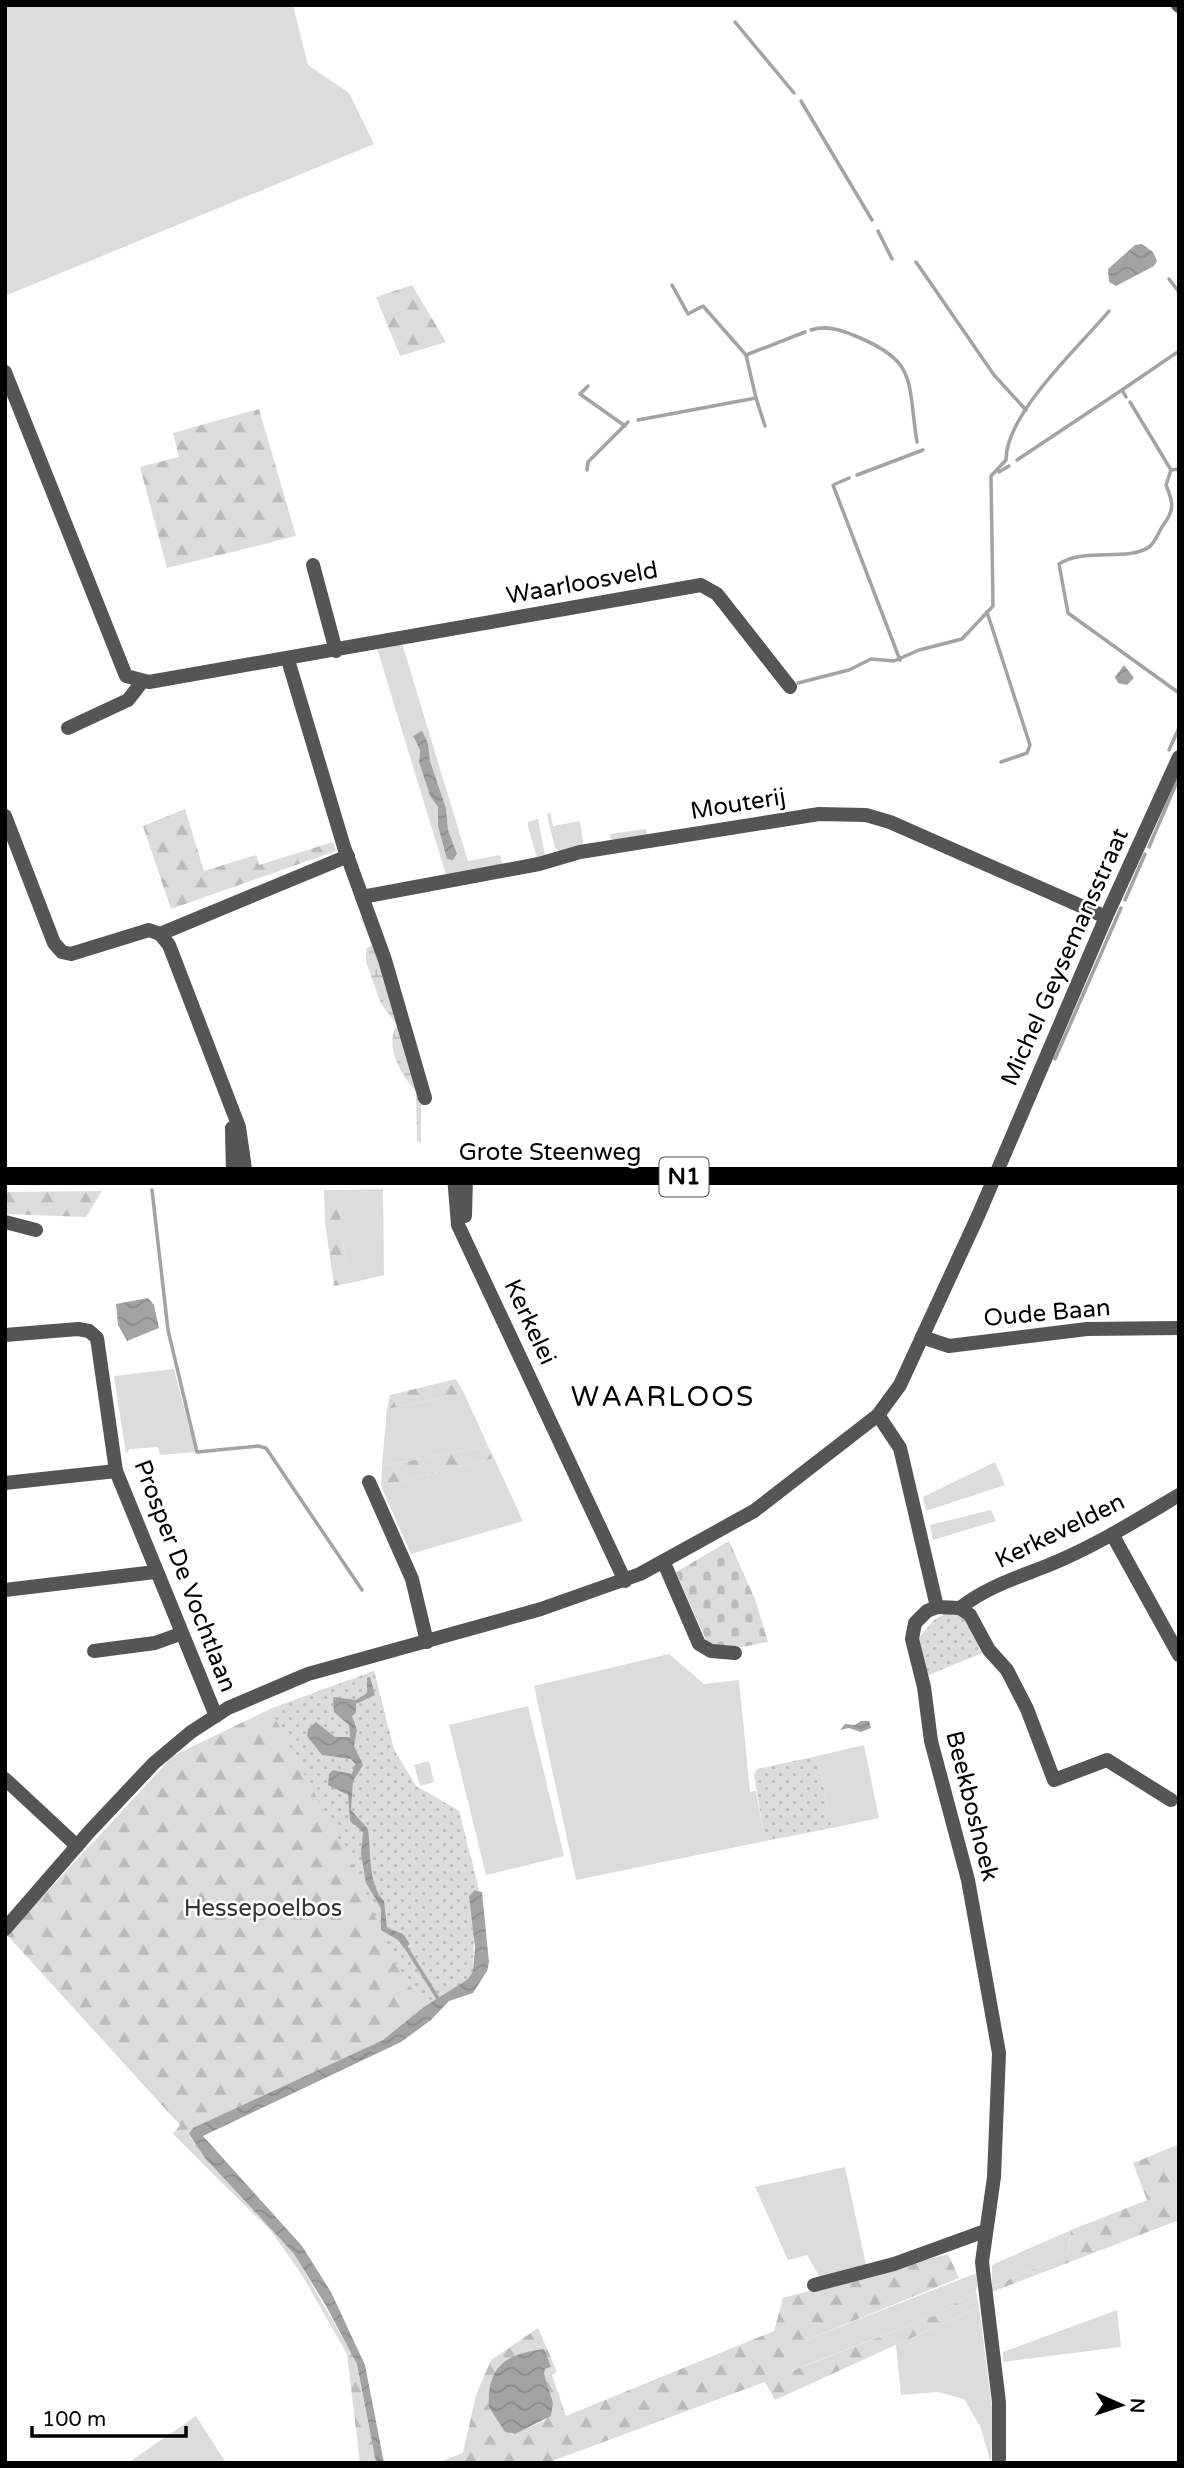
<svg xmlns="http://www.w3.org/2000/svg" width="1184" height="2468" font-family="'Varela Round',sans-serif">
  <defs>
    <pattern id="forest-firs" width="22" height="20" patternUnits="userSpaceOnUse" patternTransform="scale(1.75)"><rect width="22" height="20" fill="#dcdcdc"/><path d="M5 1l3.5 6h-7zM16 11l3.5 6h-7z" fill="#bbb"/></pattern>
    <pattern id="wetland-marsh" width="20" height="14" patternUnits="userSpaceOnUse" patternTransform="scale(1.75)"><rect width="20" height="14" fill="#dcdcdc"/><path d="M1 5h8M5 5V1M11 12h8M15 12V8" fill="none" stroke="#bbb"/></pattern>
    <pattern id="cemetery-stones" width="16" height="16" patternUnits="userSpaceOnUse" patternTransform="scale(1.75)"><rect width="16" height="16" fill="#dcdcdc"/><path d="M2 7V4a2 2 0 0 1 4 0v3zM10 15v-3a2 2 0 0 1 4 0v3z" fill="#bbb"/></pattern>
    <pattern id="park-dots" width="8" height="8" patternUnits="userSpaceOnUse" patternTransform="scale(1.75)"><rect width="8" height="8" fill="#dcdcdc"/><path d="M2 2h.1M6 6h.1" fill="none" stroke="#bbb" stroke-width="1.8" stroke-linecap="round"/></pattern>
    <pattern id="water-waves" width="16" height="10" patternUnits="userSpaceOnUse" patternTransform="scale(1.75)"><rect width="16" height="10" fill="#a3a3a3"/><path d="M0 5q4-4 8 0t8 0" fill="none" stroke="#8b8b8b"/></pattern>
  </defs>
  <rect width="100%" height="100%" fill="#fff"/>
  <!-- green -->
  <g fill="#dcdcdc" fill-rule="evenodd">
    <polygon points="5,5 293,5 308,65 349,93 374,144 5,296"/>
    <path d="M401,640L468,861L500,855L503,866L446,875L376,645ZM422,732L428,743L430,761L446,808L448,830L457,855L449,860L438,826V807L430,796L419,762L420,750L413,737Z"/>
    <polygon points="550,812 553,826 580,821 583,842 580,847 562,852 555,848 547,815"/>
    <polygon points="538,819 545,855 537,859 528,826 528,822"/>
    <polygon points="646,829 647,836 614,841 610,838 610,834"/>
    <polygon points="383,1189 384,1275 350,1283 341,1233 340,1190"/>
    <polygon points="174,1369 195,1450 195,1452 160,1455 158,1447 130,1449 126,1454 114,1376"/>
    <polygon points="464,1393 488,1446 382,1466 387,1409"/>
    <polygon points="494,1458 523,1521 411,1554 381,1486"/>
    <polygon points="995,1462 1005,1485 926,1511 923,1497"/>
    <polygon points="991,1510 996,1521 933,1540 930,1525"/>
    <polygon points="669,1654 704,1684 739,1680 750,1792 756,1791 765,1841 576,1880 534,1686"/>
    <polygon points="528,1706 564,1856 486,1875 449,1725"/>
    <polygon points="864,1745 879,1818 832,1828 817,1756"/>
    <polygon points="429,1761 434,1782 420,1786 414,1765"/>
    <polygon points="845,2167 866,2265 821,2279 807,2255 788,2260 755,2187"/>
    <polygon points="217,2171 294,2254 351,2352 347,2354 302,2275 271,2231 214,2175"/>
    <polygon points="1071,2230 1068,2254 992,2287 992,2265"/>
    <polygon points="979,2272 976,2292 934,2316 790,2371 781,2350"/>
    <polygon points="979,2307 993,2415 991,2463 980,2426 964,2399 938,2392 901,2395 896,2345"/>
    <polygon points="1117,2310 1121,2347 1003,2362 1003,2352"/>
    <polygon points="196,2416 226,2463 128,2463"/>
  </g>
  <!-- forest -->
  <g fill="url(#forest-firs)" fill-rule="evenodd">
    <polygon points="412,285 446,342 400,356 376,297"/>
    <polygon points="259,409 296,536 167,568 140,467 179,457 173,433"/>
    <polygon points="185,809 204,871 256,855 259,865 333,842 336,851 171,909 143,826"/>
    <polygon points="324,1190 340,1190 341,1233 350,1283 334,1286 325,1222"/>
    <polygon points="102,1191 86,1217 5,1214 5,1192"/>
    <polygon points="456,1379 464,1393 387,1409 390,1395"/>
    <polygon points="488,1446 494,1458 381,1486 382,1466"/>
    <polygon points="374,1671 394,1750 416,1786 459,1811 479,1890 475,1890 445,1994 383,2040 193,2128 189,2134 191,2138 217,2171 214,2175 173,2134 180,2125 7,1935 173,1756 270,1709"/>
    <polygon points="1179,2144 1179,2220 992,2292 992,2287 1068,2254 1071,2230 1147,2200 1133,2163"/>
    <path d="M948,2254L959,2278L782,2350L791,2371L934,2316L976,2292L979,2307L775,2400L765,2382L547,2463H437L463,2453L476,2395L491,2360L538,2328L557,2372L552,2375L566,2416L774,2331L783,2298ZM537,2351L551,2367L545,2369L544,2373L553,2403L546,2420L512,2435L489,2400C493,2366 503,2356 537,2351Z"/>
    <polygon points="351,2352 357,2364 376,2463 360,2463 347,2354"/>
  </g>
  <!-- wetland -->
  <path fill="url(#wetland-marsh)" d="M364,917L421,1096V1143L417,1141L416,1092C402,1075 384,1048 397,1025L381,1004L366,962V949L372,945L361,919Z"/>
  <!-- cemetery -->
  <path fill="url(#cemetery-stones)" d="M729,1541L755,1599L768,1642C749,1645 724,1654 707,1642L676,1572Z"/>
  <!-- park -->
  <g fill="url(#park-dots)">
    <polygon points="947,1613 962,1615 985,1652 926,1676 919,1638 934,1620"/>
    <polygon points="374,1671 394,1750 416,1786 459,1811 479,1890 475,1890 473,1971 468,1979 426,2006 401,1975 351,1862 270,1709"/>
    <polygon points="817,1756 832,1828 765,1841 754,1775 757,1769"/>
  </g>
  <!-- water -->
  <g fill="url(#water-waves)">
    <polygon points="1142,244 1153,252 1157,261 1154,266 1116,286 1109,282 1108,269 1135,245"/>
    <polygon points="1124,665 1134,678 1127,685 1118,683 1115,677"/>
    <polygon points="422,731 428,743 430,761 446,808 448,830 457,854 453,860 447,859 438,826 438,807 430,796 419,762 420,750 413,736"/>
    <polygon points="148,1298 154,1305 159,1328 127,1341 118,1325 116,1304"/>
    <path d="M370,1677L375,1695L356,1704V1713L352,1716L357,1730L354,1746L363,1765L353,1781L351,1810L368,1829C371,1851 368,1885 384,1901L387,1928L403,1934L410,1944L404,1948L398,1940L381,1930V1908L366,1883L361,1854L363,1832L350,1821L348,1795L328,1785L329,1774L333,1770L352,1774L355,1764L351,1759L322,1755L307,1736L308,1729L316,1722L335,1737H350L349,1725L334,1712L333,1697L356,1700L367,1693V1678Z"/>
    <polygon points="861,1721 869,1721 871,1728 861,1732 849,1728 840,1730 845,1724 855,1725"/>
    <polygon points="475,1890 482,1892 489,1962 487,1971 473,1993 449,2001 431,2020 401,2042 203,2136 302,2246 331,2292 365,2365 384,2463 376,2463 357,2364 325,2304 294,2254 205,2158 189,2134 193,2128 383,2040 424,2007 468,1979 473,1971 475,1947 469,1896"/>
    <path d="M544,2349L551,2367L545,2369L544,2373L553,2403L551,2416L515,2434L505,2432L489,2407C487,2365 507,2354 544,2349Z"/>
  </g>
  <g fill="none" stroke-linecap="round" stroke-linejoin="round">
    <!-- stream -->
    <g stroke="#a3a3a3" stroke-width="3.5">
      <polyline points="735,22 794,93"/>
      <polyline points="801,101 872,220"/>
      <polyline points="878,231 892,259"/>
      <polyline points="916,262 994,375 1026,410"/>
      <polyline points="1169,279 1179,292"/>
      <polyline points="672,285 688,314 703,306 746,355 756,398"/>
      <path d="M811,330C825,325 839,329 853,335C919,361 907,381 917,442"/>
      <polyline points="746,355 805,332"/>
      <polyline points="588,386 580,394 625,426"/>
      <polyline points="1126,397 1122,390 1179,351"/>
      <polyline points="1130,402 1171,470 1179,469"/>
      <polyline points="638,420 756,398 765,426"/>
      <polyline points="1017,460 1122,390"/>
      <polyline points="587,470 588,462 628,422"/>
      <path d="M1171,470L1166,485C1173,502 1175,509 1164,524C1159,530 1156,542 1149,547C1127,562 1084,547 1059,564L1068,613L1179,693"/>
      <polyline points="999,472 1009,466"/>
      <polyline points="857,475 923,450"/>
      <polyline points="849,478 833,485 900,660"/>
      <polyline points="987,612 1030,745 1027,753 1001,762"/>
      <path d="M798,683L849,670L871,659L894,661L919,650L962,639L993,606L991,476L1006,460C1006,413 1080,346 1109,311"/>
      <polyline points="1169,750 1179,728"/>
      <polyline points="1149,847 1179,777"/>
      <polyline points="1125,900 1145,854"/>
      <polyline points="1055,1059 1121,908"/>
      <polyline points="152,1190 168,1330 197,1452 258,1446 266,1448 362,1590"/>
      <polyline points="404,1944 439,2000 437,2002"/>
    </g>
    <!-- minor -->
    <g stroke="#555" stroke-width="14">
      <polyline points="1178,5 1179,6"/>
      <polyline points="5,372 126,676 149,682 701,585 717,594 790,687"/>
      <polyline points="313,565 336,651"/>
      <polyline points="288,660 344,847 385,960 425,1098"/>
      <polyline points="68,728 128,700 142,682"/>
      <polyline points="5,816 54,943 62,952 71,954 149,930 160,934 169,945 239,1127 246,1176"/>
      <polyline points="362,897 539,864 580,852 819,814 866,815 890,822 1106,917"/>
      <polyline points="160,934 348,856"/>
      <polyline points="232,1128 233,1176"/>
      <polyline points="454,1176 458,1225 625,1581"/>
      <polyline points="465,1216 466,1176"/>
      <polyline points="5,1222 36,1230"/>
      <polyline points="5,1335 78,1329 89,1331 97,1338 116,1471 216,1716"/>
      <polyline points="922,1337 949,1346 1087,1329 1179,1328"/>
      <polyline points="878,1415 900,1448 937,1607 927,1611 915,1623 912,1639 924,1687 931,1741 968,1880 999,2053 994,2177 982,2262 999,2402 999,2463"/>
      <polyline points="369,1482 412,1579 427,1642"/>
      <polyline points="5,1483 116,1471"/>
      <polyline points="1112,1534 1179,1655"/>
      <polyline points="664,1563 699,1644 711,1651 735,1653"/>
      <polyline points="5,1590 155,1572"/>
      <polyline points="937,1607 960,1608 970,1615 989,1650 1007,1670 1027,1709 1054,1780 1107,1760 1171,1800"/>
      <path d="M960,1608C986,1587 1019,1577 1049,1565C1094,1547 1137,1520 1179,1495"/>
      <polyline points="94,1651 155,1643 180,1634"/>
      <polyline points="5,1779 77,1846"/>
      <polyline points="5,1929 89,1832 154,1763 191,1732 228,1708 308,1674 541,1609 640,1574 754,1511 878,1415 900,1385 978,1216 1106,917 1179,757"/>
      <polyline points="814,2285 894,2264 985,2231"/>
    </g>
    <!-- major -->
    <polyline stroke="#000" stroke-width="18" points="5,1176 1179,1176"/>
  </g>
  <g text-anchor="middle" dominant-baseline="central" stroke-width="5" stroke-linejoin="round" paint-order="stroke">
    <!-- shield labels -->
    <rect fill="#fff" stroke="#4c4c4c" stroke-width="2" x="659.5" y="1157.5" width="49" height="39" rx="5"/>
    <g font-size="23" font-weight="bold" fill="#000">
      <text x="684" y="1177">N1</text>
    </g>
    <!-- street labels -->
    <g font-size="24" fill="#000" stroke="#fff">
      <text transform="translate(582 583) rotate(-10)">Waarloosveld</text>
      <text transform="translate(738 804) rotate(-9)">Mouterij</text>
      <text transform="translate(1065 957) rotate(-66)">Michel Geysemansstraat</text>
      <text x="550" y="1152">Grote Steenweg</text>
      <text transform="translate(1047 1313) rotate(-5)">Oude Baan</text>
      <text transform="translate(530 1322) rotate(65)">Kerkelei</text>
      <text transform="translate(1060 1531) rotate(-26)">Kerkevelden</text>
      <text transform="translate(185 1576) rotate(69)">Prosper De Vochtlaan</text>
      <text transform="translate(972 1806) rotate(76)">Beekboshoek</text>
    </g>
    <!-- park labels -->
    <g font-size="24" fill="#333" stroke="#fff">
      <text x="263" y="1908">Hessepoelbos</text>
    </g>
    <!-- quarter labels -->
    <g font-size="28" letter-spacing="2" fill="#000" stroke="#fff">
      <text x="663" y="1397">WAARLOOS</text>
    </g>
  </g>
  <!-- border -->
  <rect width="1184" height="2468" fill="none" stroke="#000000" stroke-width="14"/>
  <!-- north arrow -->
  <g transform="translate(1121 2405) rotate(92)" stroke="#ffffff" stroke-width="5" paint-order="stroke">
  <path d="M0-5L12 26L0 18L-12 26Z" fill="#000000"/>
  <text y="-10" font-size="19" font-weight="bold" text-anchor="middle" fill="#000000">N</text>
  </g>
  <!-- scale -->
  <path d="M32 2426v10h154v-10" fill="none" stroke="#000000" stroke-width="3.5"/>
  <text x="42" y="2426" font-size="21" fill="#000000" stroke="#ffffff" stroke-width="5" paint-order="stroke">100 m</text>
</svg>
